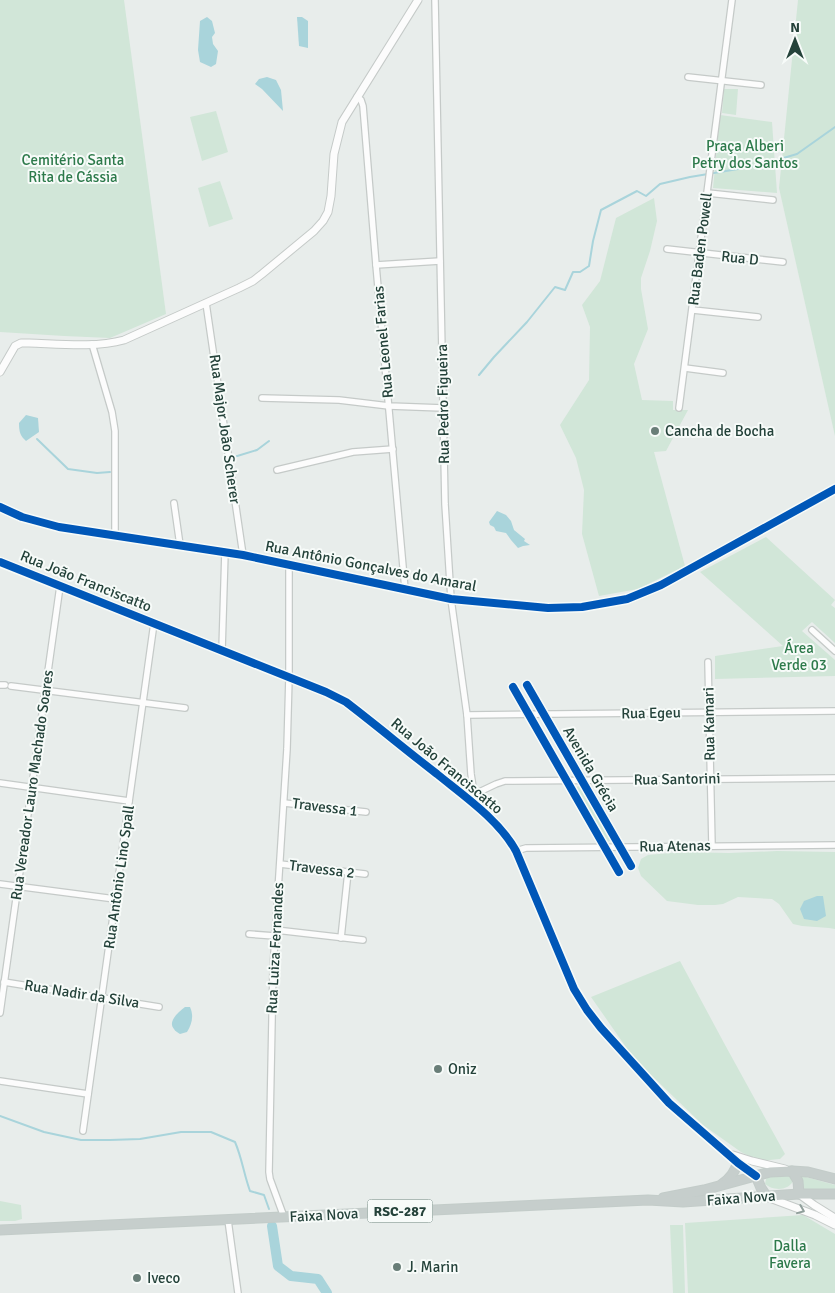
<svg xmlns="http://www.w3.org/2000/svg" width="835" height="1293" font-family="Signika,sans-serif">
  <rect width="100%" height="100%" fill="#e8edeb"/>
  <!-- green -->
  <g fill="#d1e6d8">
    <polygon points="0,0 124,0 166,314 110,338 64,336 0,332"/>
    <polygon points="798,0 835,0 835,436 779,188"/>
    <polygon points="724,89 738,89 736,115 722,113"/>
    <polygon points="216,111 228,152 202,161 190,117"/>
    <polygon points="720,115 772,122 777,193 713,188"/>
    <polygon points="220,181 233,219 209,227 198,188"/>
    <polygon points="654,198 657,221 650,251 641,278 641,289 648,329 634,364 642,400 673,401 673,410 688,410 666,451 654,452 685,566 638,589 599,596 582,534 584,490 576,458 560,425 589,380 590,327 582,305 600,281 616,218"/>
    <polygon points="766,537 835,600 831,605 835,608 835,643 812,622 802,631 835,660 835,676 715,679 715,656 783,646 700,572"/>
    <polygon points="580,786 585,790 612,837 611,840 608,842 606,841 577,791 576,787"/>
    <polygon points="777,851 835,852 835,929 829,928 802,926 793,924 779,904 772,899 738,897 723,904 715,905 698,905 667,901 641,876 638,868 641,859 648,855 680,852 729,853"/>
    <polygon points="680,961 724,1043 785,1154 780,1159 759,1161 741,1152 703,1125 652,1076 628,1050 591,997"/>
    <path d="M789,1175L792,1177L793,1181C788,1191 773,1191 765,1184L766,1179L769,1176Z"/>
    <polygon points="799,1175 835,1185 835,1189 803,1189"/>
    <polygon points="0,1201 21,1205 22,1219 15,1221 0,1221"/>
    <polygon points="803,1215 835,1234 835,1293 688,1293 685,1223"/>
    <polygon points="670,1225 683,1225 685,1293 673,1293"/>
  </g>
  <!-- water -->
  <g fill="#a9d4db">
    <polygon points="207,17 212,21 215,33 212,37 213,44 218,51 216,64 211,67 200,62 198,50 200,21"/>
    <polygon points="297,17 302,17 308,21 308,48 299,46"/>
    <polygon points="267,77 276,80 281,90 283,111 262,89 255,84 259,79"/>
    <path d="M26,415L38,418L39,432L26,441C20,436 19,431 19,423Z"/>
    <polygon points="497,511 506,515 511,521 514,530 525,539 524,541 530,545 523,546 518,548 511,540 506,533 496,531 494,527 490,525 489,522"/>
    <polygon points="817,896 823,896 826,916 817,921 804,919 800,909 804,901"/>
    <path d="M185,1007H190C194,1016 192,1024 187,1032L180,1034C164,1025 175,1015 185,1007Z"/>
  </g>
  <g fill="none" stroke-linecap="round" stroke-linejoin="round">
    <!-- stream -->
    <g stroke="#a9d4db" stroke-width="2">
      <polyline points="479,375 494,357 527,322 555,287 565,290 573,272 580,272 589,266 593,241 601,210 637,191 646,196 660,184 690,177 756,166 797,154 835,127"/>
      <polyline points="37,439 68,469 97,473 110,472"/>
      <polyline points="234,457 257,450 269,441"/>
      <path d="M0,1116L44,1132L81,1140H110L140,1139L181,1132H211L235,1142C242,1158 244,1175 250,1191L264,1195L269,1209"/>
    </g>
    <!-- river -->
    <polyline stroke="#a9d4db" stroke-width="10" points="272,1226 278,1266 291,1276 318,1279 327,1293"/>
    <!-- minor casing -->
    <g stroke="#c5cac8" stroke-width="8">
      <g id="minor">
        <polyline points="435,0 445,504 451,599 467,715 471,774 476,806"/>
        <polyline points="688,77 761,85"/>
        <polyline points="357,97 361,100 363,106 376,265 405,589"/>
        <polyline points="708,193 773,200"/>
        <polyline points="667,249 783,262"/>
        <polyline points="376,265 440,261"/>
        <polyline points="206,303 243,555"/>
        <polyline points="693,310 758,317"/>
        <polyline points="92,344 112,412 115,431 115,536"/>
        <polyline points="685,368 723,373"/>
        <polyline points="262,398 339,400 389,406 443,408"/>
        <polyline points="679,408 732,0"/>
        <polyline points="277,470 353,452 393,449"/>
        <polyline points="174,503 180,545"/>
        <polyline points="812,630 835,651"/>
        <polyline points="222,650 225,552"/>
        <polyline points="708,662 712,846"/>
        <polyline points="0,685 5,685"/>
        <polyline points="527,685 631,866"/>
        <polyline points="11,686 185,708"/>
        <polyline points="513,687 619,872"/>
        <polyline points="467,715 835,711"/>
        <polyline points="0,783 129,801"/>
        <polyline points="461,793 475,794 496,784 505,781 512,781 835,778"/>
        <polyline points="284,803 366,812"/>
        <polyline points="516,851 526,848 835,845"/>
        <polyline points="280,864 365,874"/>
        <polyline points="0,884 115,899"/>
        <polyline points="276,930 363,940"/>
        <polyline points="249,934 275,936"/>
        <polyline points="341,938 348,872"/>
        <polyline points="4,982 159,1007"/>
        <polyline points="0,1013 60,586"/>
        <polyline points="0,1081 88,1094"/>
        <polyline points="83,1131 154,623"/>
        <polyline points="284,1217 270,1179 269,1172 273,969 287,749 289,677 289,565"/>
        <polyline points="228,1220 238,1293"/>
      </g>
    </g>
    <!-- tertiary casing -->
    <g stroke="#c5cac8" stroke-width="9">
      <g id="tertiary">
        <path d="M0,372L15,346L21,343H29C59,344 95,348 124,340L239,288L253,281L262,274L314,231L323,221L328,212L331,196L334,154L342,122L418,0"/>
        <polyline points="0,507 22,517 59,527 243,555 451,599 548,608 582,607 627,599 661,585 835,489"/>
        <path d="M0,562L326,692L346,702C376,725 406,750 437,774C464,796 499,820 516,851L574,989L587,1010L601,1028L669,1103L738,1163L756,1176"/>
        <polyline points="733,1155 752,1161 785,1169"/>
        <polyline points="799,1194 814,1205 835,1218"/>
        <polyline points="767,1197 815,1215 835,1225"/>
      </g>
    </g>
    <!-- trunk casing -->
    <g stroke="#c3ccc9" stroke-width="11">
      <g id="trunk">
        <polyline points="792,1171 798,1181 799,1194"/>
        <polyline points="756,1176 761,1188 767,1197"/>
        <path d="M722,1184C731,1178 734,1172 738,1163"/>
        <polyline points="663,1198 704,1190 770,1172 792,1171 808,1172 835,1179"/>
        <polyline points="0,1230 648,1200 683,1202 799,1194 835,1194"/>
      </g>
    </g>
    <!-- minor -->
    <use href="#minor" stroke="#fcfcfc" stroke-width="5.5"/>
    <!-- tertiary -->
    <use href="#tertiary" stroke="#fcfcfc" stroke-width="7"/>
    <!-- trunk -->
    <use href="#trunk" stroke="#c6cecc" stroke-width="9"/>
    <!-- cycleway casing -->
    <g stroke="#f7fbf9" stroke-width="11">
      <g id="cycleway">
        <polyline points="0,507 22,517 59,527 243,555 451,599 548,608 582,607 627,599 661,585 835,489"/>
        <path d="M0,562L326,692L346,702C376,725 406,750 437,774C464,796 499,820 516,851L574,989L587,1010L601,1028L669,1103L738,1163L756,1176"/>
        <polyline points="527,685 631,866"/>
        <polyline points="513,687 619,872"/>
      </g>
    </g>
    <!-- cycleway -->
    <use href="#cycleway" stroke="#0057b8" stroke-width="8"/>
  </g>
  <!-- one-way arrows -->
  <defs><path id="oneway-chevron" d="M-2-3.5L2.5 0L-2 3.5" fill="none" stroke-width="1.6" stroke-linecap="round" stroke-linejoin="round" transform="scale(1.25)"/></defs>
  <use stroke="#909f9b" href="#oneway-chevron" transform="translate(801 1210) rotate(22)"/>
  <!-- markers -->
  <g fill="#697e78" stroke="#f7fbf9" stroke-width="2">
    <circle cx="655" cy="431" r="5"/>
    <circle cx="438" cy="1069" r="5"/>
    <circle cx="397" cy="1267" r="5"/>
    <circle cx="137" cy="1278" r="5"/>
  </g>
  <g text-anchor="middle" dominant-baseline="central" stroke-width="4" stroke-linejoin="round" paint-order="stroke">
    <!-- shield labels -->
    <rect fill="#f7fbf9" stroke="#637a73" stroke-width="1" x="367.5" y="1199.5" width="65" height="23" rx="4"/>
    <g font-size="14" font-weight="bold" fill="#24423a">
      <text x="400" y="1211">RSC-287</text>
    </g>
    <!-- park labels -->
    <g font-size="15" fill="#2d7a4b" stroke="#f7fbf9">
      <text x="745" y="146">Praça Alberi<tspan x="745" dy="17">Petry dos Santos</tspan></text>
      <text x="73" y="160">Cemitério Santa<tspan x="73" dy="17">Rita de Cássia</tspan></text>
      <text x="799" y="648">Área<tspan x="799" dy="17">Verde 03</tspan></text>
      <text x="790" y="1246">Dalla<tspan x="790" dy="17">Favera</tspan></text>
    </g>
    <!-- street labels -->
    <g font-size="15" fill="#24423a" stroke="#f7fbf9">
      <text transform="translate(700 249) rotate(-83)">Rua Baden Powell</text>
      <text transform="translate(740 258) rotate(6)">Rua D</text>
      <text transform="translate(383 342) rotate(-95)">Rua Leonel Farias</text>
      <text transform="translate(443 404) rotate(-91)">Rua Pedro Figueira</text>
      <text transform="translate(225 429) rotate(82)">Rua Major João Scherer</text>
      <text transform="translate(371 566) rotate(11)">Rua Antônio Gonçalves do Amaral</text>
      <text transform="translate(86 581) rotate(22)">Rua João Franciscatto</text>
      <text transform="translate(651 713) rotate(-1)">Rua Egeu</text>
      <text transform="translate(709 724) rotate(-91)">Rua Kamari</text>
      <text transform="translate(447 766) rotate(40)">Rua João Franciscatto</text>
      <text transform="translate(591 769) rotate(60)">Avenida Grécia</text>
      <text transform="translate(677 779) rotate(-1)">Rua Santorini</text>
      <text transform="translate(32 785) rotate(-82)">Rua Vereador Lauro Machado Soares</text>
      <text transform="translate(325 807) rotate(7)">Travessa 1</text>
      <text transform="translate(675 846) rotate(-1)">Rua Atenas</text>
      <text transform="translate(322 869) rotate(7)">Travessa 2</text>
      <text transform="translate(119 877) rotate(-82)">Rua Antônio Lino Spall</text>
      <text transform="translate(275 948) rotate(-87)">Rua Luiza Fernandes</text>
      <text transform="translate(82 994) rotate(9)">Rua Nadir da Silva</text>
      <text transform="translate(741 1198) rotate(-4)">Faixa Nova</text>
      <text transform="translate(324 1215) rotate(-3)">Faixa Nova</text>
    </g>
    <!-- poi labels -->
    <g font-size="15" fill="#24423a" stroke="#f7fbf9" text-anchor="start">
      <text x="665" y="431">Cancha de Bocha</text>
      <text x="448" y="1069">Oniz</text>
      <text x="407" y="1267">J. Marin</text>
      <text x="147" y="1278">Iveco</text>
    </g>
  </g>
  <!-- north arrow -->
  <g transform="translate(795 40)" stroke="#f7fbf9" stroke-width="4" paint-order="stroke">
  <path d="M0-4L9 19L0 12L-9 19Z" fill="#24423a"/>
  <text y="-8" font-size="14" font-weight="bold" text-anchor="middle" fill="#24423a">N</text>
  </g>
</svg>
